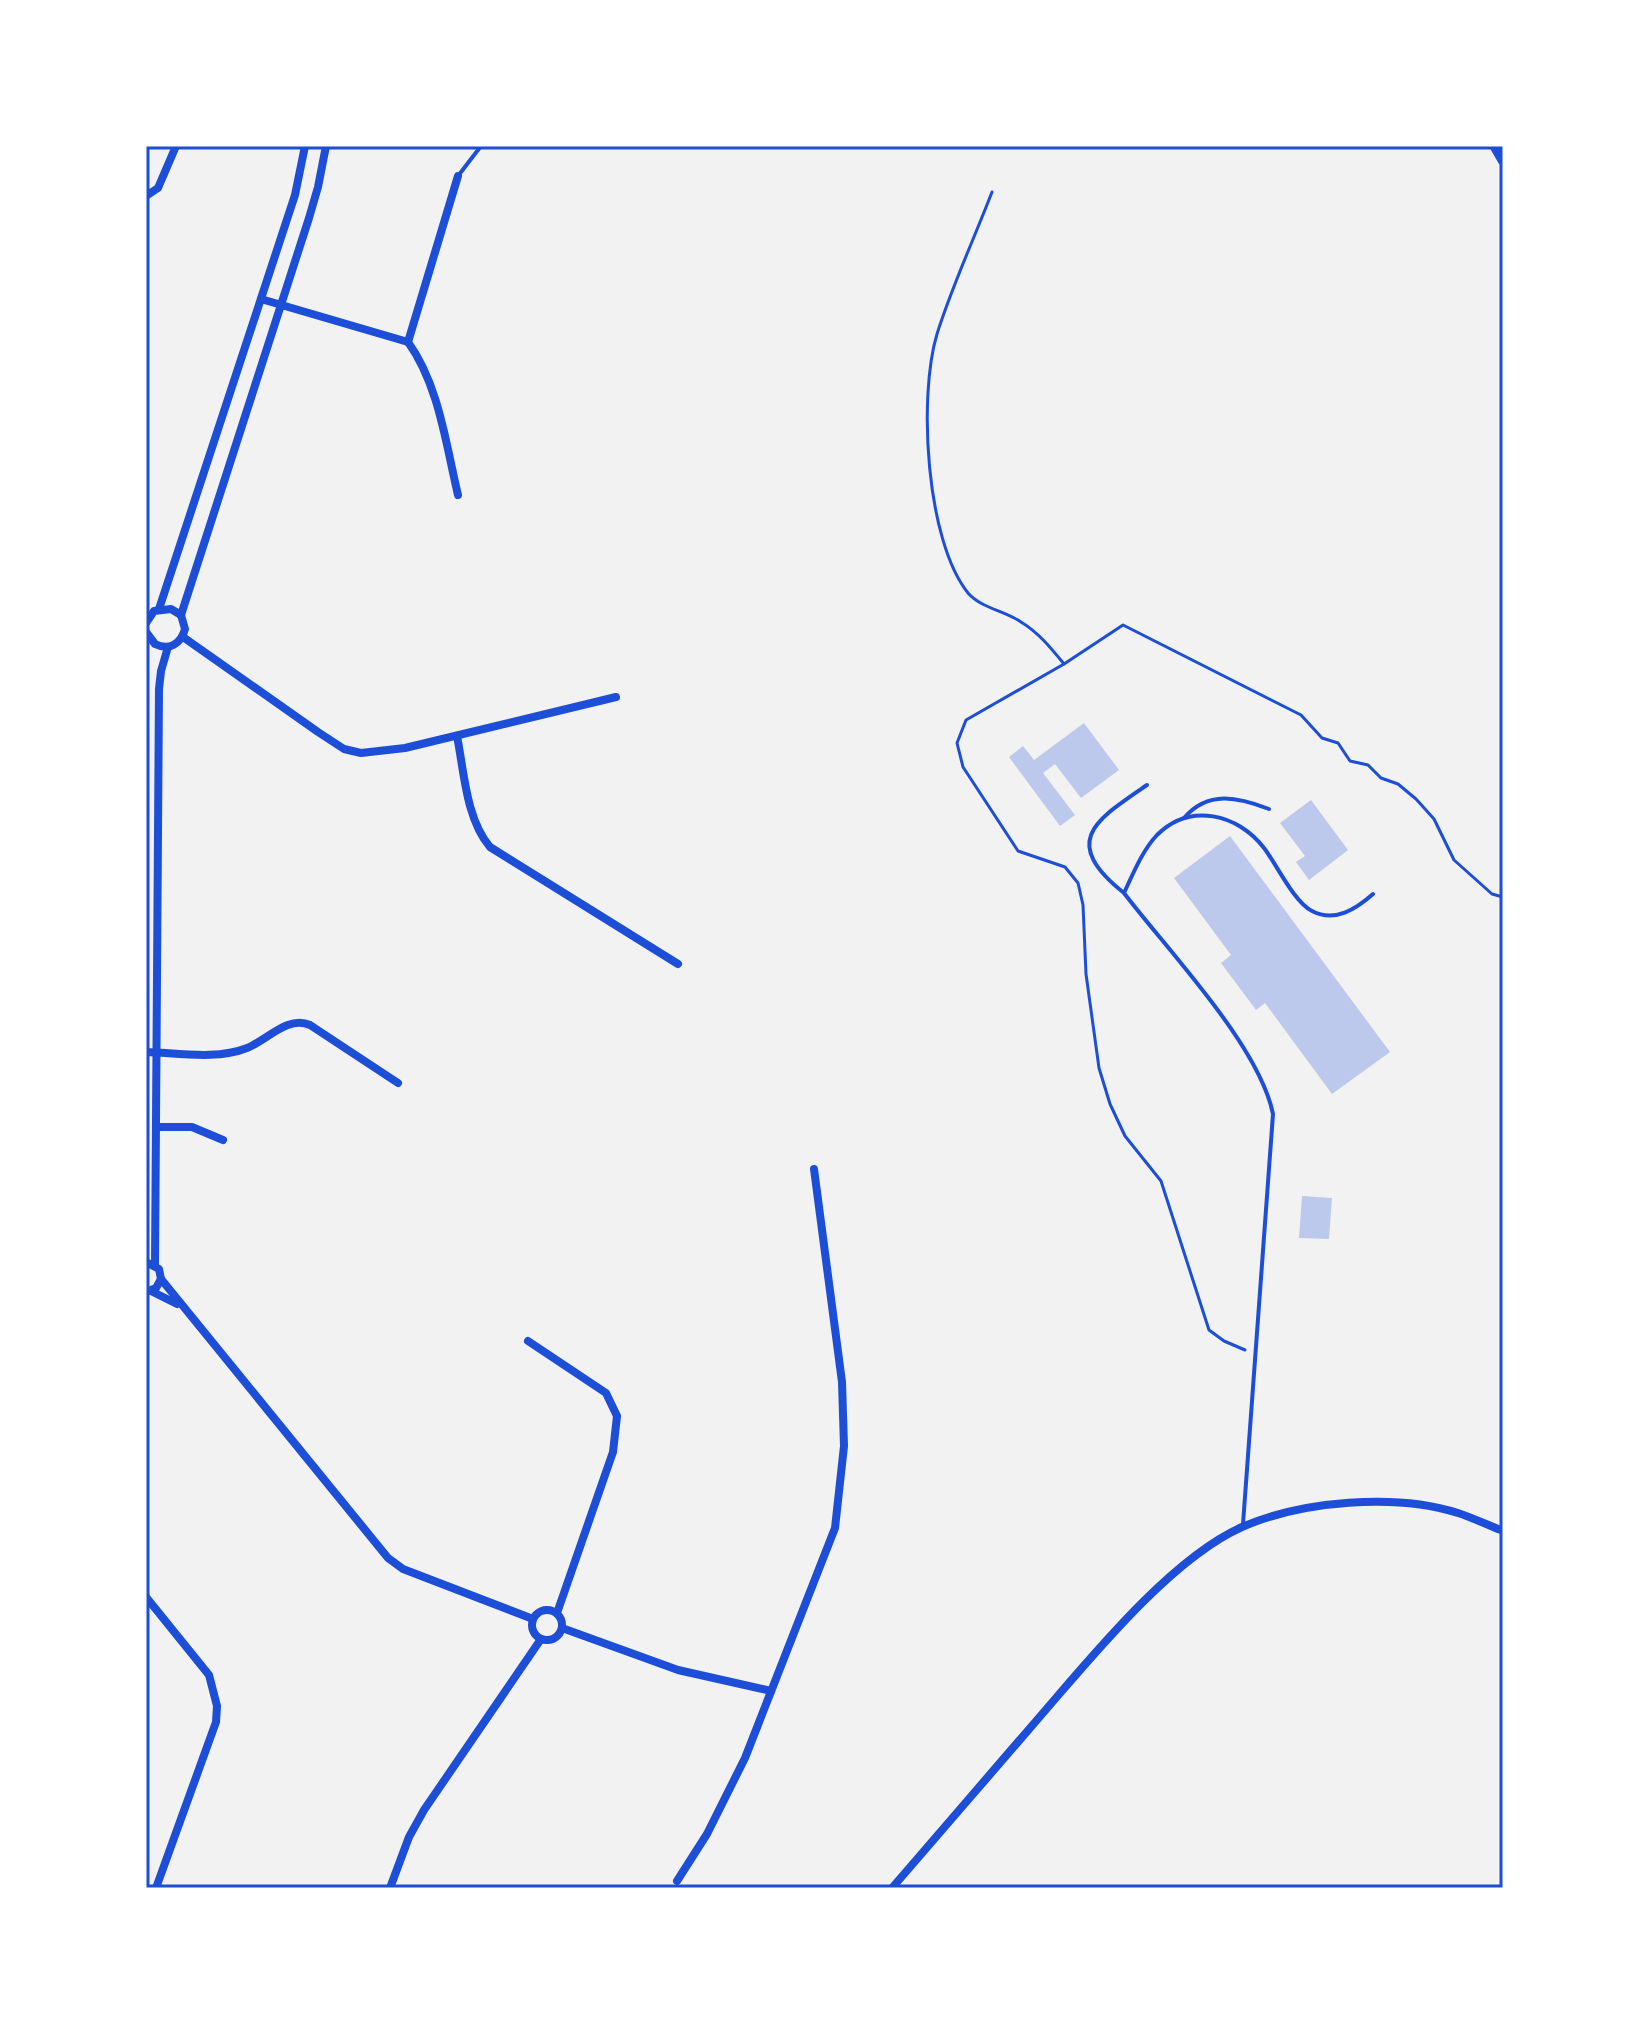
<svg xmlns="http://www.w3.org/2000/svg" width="1649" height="2034" font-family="'IBM Plex Sans',sans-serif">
  <rect width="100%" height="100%" fill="#f2f2f2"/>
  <!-- building -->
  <g fill="#bdc9ec">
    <polygon points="1084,723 1119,770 1081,798 1055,764 1043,773 1075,815 1060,826 1009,757 1023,746 1034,760"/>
    <polygon points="1311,800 1348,850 1309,880 1296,862 1305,856 1280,823"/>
    <polygon points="1230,836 1390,1052 1332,1094 1265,1003 1256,1010 1221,963 1231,955 1174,878"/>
    <polygon points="1302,1196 1332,1198 1329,1239 1299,1238"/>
  </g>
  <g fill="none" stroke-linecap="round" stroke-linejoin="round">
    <!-- path -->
    <g stroke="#1d4ed8" stroke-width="3">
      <path d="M992,192C974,239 952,286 937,334C918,397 926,541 968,593C981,608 1005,611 1021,622C1039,633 1051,648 1064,664L966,720L957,743L963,767L1018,851L1065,867L1078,883L1083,905L1086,974L1099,1068L1110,1104L1125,1136L1161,1181L1209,1330L1224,1341L1245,1350"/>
      <polyline points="1064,664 1123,625 1301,715 1322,738 1338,743 1350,761 1368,765 1381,778 1398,784 1416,799 1434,819 1454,860 1492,894 1503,897"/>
    </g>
    <!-- service -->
    <g stroke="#1d4ed8" stroke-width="4">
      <polyline points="458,176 481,146"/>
      <path d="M1184,818C1208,790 1238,797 1269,809"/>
      <path d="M1124,893C1059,841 1096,820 1147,785"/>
      <path d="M1243,1524L1273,1114C1259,1045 1168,951 1124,893C1133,874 1142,851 1157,835C1190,802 1238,814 1264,848C1277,865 1294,902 1312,911C1335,923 1356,909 1373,894"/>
    </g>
    <!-- minor -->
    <g stroke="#1d4ed8" stroke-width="8">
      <polyline points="146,196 158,188 176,146"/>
      <path d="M261,299L408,342C439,385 446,445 458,495"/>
      <polyline points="408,342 458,176"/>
      <polyline points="159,609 295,195 305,146"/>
      <polyline points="181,615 309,218 318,187 326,146"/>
      <path d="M146,623L154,611L171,609L181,615L185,629C181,644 169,651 155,644L146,632"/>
      <polyline points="183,637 318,732 344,749 361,753 405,748 616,697"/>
      <path d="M457,736C464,771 466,819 490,847L678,964"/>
      <path d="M146,1052C178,1053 217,1060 247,1048C267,1040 288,1015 310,1025L398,1083"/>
      <polyline points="156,1127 192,1127 223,1140"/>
      <polyline points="146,1262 159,1269 161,1279 156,1288 146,1292"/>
      <polyline points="155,1265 159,689 161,671 168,647"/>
      <polyline points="161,1279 388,1558 403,1569 533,1619"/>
      <polyline points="151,1291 177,1304"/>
      <polyline points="528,1341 606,1393 617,1416 613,1452 557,1613"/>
      <polyline points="146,1597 209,1675 217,1706 216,1722 156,1888"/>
      <circle cx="547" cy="1625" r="15"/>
      <polyline points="562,1628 678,1670 771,1691"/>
      <polyline points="677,1881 707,1834 745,1758 835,1528 844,1446 842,1382 814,1169"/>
      <polyline points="390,1888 409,1837 424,1810 541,1639"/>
      <path d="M892,1888C942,1830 993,1771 1043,1713C1094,1654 1172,1558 1242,1527C1302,1501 1395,1493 1458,1513C1473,1518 1488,1525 1503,1531"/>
    </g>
    <!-- secondary -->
    <polyline stroke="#1d4ed8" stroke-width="11" points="1495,146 1503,160"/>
  </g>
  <!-- border -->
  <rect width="1649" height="2034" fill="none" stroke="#ffffff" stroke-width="296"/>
  <rect x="148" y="148" width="1353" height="1738" fill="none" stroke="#1d4ed8" stroke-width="3"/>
</svg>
